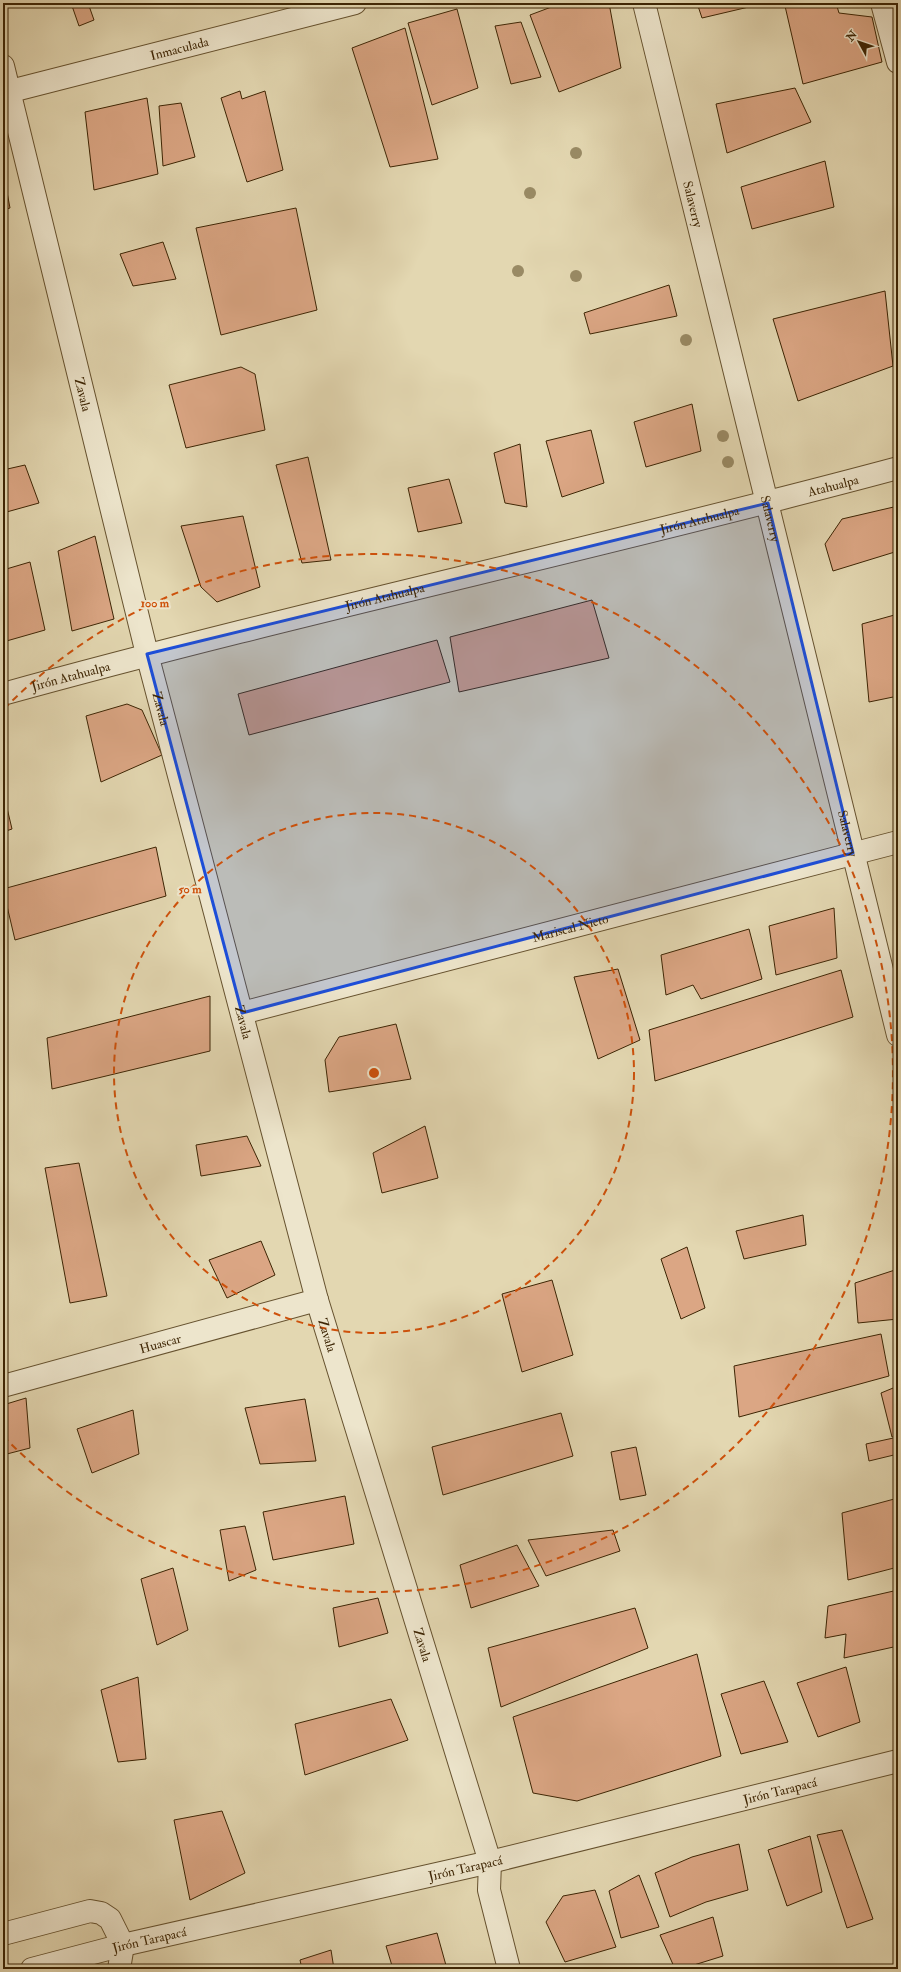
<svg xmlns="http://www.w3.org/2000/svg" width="901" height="1972" font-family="'IM FELL Double Pica',serif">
<rect width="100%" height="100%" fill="#e3d7b1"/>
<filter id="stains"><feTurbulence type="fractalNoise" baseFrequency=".005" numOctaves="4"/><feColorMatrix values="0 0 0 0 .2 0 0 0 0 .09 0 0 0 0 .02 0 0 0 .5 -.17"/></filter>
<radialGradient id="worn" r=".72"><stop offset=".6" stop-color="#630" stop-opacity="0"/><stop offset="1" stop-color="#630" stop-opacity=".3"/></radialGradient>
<g fill="#dba684" stroke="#3d2504">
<polygon points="71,3 88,3 94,20 79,26"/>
<polygon points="562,3 609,3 621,68 559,92 530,15"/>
<polygon points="697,3 753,3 753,6 702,18"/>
<polygon points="800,3 836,3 839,13 872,17 882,62 803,84 785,6"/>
<polygon points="457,9 478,88 432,105 408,23"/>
<polygon points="521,22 541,77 511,84 495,26"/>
<polygon points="405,28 438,159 390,167 352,48"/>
<polygon points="795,88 811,122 727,153 716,104"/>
<polygon points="240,91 242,99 265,91 283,170 247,182 221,98"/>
<polygon points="147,98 158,174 94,190 85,112"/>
<polygon points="181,103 195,157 163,166 159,106"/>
<polygon points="825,161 834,207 752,229 741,187"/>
<polygon points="3,171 10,208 3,210"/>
<polygon points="296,208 317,310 221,335 196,228"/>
<polygon points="163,242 176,279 133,286 120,254"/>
<polygon points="669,285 677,316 590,334 584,313"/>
<polygon points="885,291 893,366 798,401 773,319"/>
<polygon points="241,367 255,374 265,430 186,448 169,385"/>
<polygon points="692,404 701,451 646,467 634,422"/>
<polygon points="591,430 604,483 562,497 546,441"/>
<polygon points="520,444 527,507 505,503 494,453"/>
<polygon points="308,457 331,560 302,563 276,465"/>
<polygon points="25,465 39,503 3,513 3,470"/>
<polygon points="449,479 462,523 418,532 408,488"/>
<polygon points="898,506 898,551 833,571 825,544 842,519"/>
<polygon points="243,516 260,587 217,602 201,587 181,526"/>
<polygon points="95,536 114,619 72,631 58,551"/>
<polygon points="30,562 45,630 3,642 3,570"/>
<polygon points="592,600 609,658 459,692 450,637"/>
<polygon points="898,614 898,696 869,702 862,624"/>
<polygon points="437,640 450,682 249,735 238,694"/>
<polygon points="127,704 142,710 162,755 101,782 86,716"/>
<polygon points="3,791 12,829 3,832"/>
<polygon points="156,847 166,896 15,940 3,889"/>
<polygon points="834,908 837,958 776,975 769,926"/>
<polygon points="749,929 762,979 701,999 693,985 666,995 661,955"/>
<polygon points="618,969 640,1040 598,1059 574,977"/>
<polygon points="841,970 853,1017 655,1081 649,1030"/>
<polygon points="210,996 210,1051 52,1089 47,1038"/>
<polygon points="396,1024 411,1079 329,1092 325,1060 339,1037"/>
<polygon points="425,1126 438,1178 382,1193 373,1153"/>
<polygon points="247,1136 261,1166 201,1176 196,1145"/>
<polygon points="79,1163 107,1296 70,1303 45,1168"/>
<polygon points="803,1215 806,1245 744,1259 736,1231"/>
<polygon points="261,1241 275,1275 227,1298 209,1260"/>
<polygon points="687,1247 705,1308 681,1319 661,1259"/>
<polygon points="898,1269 898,1319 858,1323 855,1283"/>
<polygon points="552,1280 573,1355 522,1372 502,1294"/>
<polygon points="881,1334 889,1376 739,1417 734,1366"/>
<polygon points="898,1386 898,1434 892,1437 881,1393"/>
<polygon points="26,1398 30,1448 3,1455 3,1405"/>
<polygon points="305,1399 316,1461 260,1464 245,1408"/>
<polygon points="133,1410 139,1454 92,1473 77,1429"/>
<polygon points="561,1413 573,1456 443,1495 432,1447"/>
<polygon points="898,1437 898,1454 869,1461 866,1444"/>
<polygon points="636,1447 646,1495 620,1500 611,1452"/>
<polygon points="345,1496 354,1544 273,1560 263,1512"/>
<polygon points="898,1498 898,1567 848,1580 842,1513"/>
<polygon points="245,1526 256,1570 229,1581 220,1530"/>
<polygon points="613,1530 620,1551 546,1576 528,1540"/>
<polygon points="517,1545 539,1586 471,1608 460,1565"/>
<polygon points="173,1568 188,1630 157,1645 141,1579"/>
<polygon points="898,1590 898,1646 844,1658 846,1634 825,1638 828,1606"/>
<polygon points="378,1598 388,1633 339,1647 333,1608"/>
<polygon points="635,1608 648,1648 501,1707 488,1648"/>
<polygon points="697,1654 721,1756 577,1801 533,1793 513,1717"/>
<polygon points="846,1667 860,1722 818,1737 797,1683"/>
<polygon points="138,1677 146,1759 118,1762 101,1690"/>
<polygon points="764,1681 788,1742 741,1754 721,1694"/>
<polygon points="391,1699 408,1740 305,1775 295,1724"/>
<polygon points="222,1811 245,1873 190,1900 174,1820"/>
<polygon points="842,1830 873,1919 847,1928 817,1835"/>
<polygon points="810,1836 822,1892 787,1906 768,1850"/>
<polygon points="739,1844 748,1890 706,1902 670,1917 655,1873 692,1857"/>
<polygon points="639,1875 659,1927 621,1938 609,1891"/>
<polygon points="595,1890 616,1947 565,1962 546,1922 563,1896"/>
<polygon points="713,1917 723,1956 681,1969 675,1969 660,1935"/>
<polygon points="437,1933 447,1969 393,1969 386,1946"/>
<polygon points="331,1950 334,1969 302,1969 300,1960"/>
</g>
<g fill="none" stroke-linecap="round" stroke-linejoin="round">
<defs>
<g id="minor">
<path id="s1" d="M 644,3 L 898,1035"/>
<polyline points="882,3 898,62"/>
<path id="s2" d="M 3,66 L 147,654 L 317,1300 L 490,1862 L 489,1890 L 509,1969"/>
<path id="s3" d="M 3,93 L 355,3"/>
<path id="s4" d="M 3,694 C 299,612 601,548 898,468"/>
<path id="s5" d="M 242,1013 L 898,842"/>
<path id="s6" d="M 3,1386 L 317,1300"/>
<polyline points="3,1934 90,1911 101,1913 110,1919 123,1945 119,1969"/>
<path id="s7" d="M 32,1969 L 123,1945 L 490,1862 L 898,1761"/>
</g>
</defs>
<use href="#minor" stroke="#66522f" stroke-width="24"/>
<use href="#minor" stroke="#ede5cc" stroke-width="22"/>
</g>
<g fill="#998a64">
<circle cx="576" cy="153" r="6"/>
<circle cx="530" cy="193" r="6"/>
<circle cx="518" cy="271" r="6"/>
<circle cx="576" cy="276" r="6"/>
<circle cx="686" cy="340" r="6"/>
<circle cx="723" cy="436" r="6"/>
<circle cx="728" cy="462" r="6"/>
</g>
<path fill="#1d4ed8" fill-opacity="0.2" stroke="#1d4ed8" stroke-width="3" stroke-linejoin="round" d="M 768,503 L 853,853 L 242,1013 L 147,654 Z"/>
<g fill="none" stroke="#ce510b" stroke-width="2" stroke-dasharray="7 5">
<circle cx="374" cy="1073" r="260"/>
<path d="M4 709A519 519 0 1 1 4 1437"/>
</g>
<g text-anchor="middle" stroke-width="4" stroke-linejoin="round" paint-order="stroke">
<g font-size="13" fill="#3d2504" stroke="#ede5cc">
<text dy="5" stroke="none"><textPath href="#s3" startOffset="182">Inmaculada</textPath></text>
<text dy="5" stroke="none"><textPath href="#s1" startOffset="207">Salaverry</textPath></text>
<text dy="5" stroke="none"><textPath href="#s2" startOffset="338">Zavala</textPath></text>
<text dy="5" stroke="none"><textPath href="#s4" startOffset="856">Atahualpa</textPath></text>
<text dy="5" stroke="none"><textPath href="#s1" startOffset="531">Salaverry</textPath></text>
<text dy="5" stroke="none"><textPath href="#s4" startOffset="718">Jirón Atahualpa</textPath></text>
<text dy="5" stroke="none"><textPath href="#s4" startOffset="394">Jirón Atahualpa</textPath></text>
<text dy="5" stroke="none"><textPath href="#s4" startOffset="70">Jirón Atahualpa</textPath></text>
<text dy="5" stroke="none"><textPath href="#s2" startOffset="662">Zavala</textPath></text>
<text dy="5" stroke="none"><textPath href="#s1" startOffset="855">Salaverry</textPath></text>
<text dy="5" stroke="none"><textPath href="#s5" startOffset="339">Mariscal Nieto</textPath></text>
<text dy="5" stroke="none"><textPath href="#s2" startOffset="986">Zavala</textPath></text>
<text dy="5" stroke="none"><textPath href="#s2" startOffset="1310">Zavala</textPath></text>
<text dy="5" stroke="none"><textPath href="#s6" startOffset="163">Huascar</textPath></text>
<text dy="5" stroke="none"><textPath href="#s2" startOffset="1634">Zavala</textPath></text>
<text dy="5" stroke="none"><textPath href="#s7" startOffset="769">Jirón Tarapacá</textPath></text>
<text dy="5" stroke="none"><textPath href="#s7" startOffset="445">Jirón Tarapacá</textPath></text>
<text dy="5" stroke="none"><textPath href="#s7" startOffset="121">Jirón Tarapacá</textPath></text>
</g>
</g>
<circle cx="374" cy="1073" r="6" fill="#ce510b" stroke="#ede5cc" stroke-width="2"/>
<g font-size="12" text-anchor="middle" font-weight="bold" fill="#ce510b" stroke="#ede5cc" stroke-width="4" stroke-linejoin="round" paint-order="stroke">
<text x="155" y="607">100 m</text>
<text x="190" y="893">50 m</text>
</g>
<rect width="901" height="1972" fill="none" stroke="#e3d7b1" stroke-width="16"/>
<rect x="4" y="4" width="893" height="1964" fill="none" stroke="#3d2504" stroke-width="2"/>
<rect x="8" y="8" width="885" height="1956" fill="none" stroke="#3d2504"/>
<g transform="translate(859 42) rotate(310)" stroke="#ede5cc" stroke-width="3" paint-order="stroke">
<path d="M0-3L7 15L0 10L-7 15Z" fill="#3d2504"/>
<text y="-6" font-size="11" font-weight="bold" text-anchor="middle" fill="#3d2504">N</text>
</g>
<rect width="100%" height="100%" filter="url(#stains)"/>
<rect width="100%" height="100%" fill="url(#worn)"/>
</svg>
